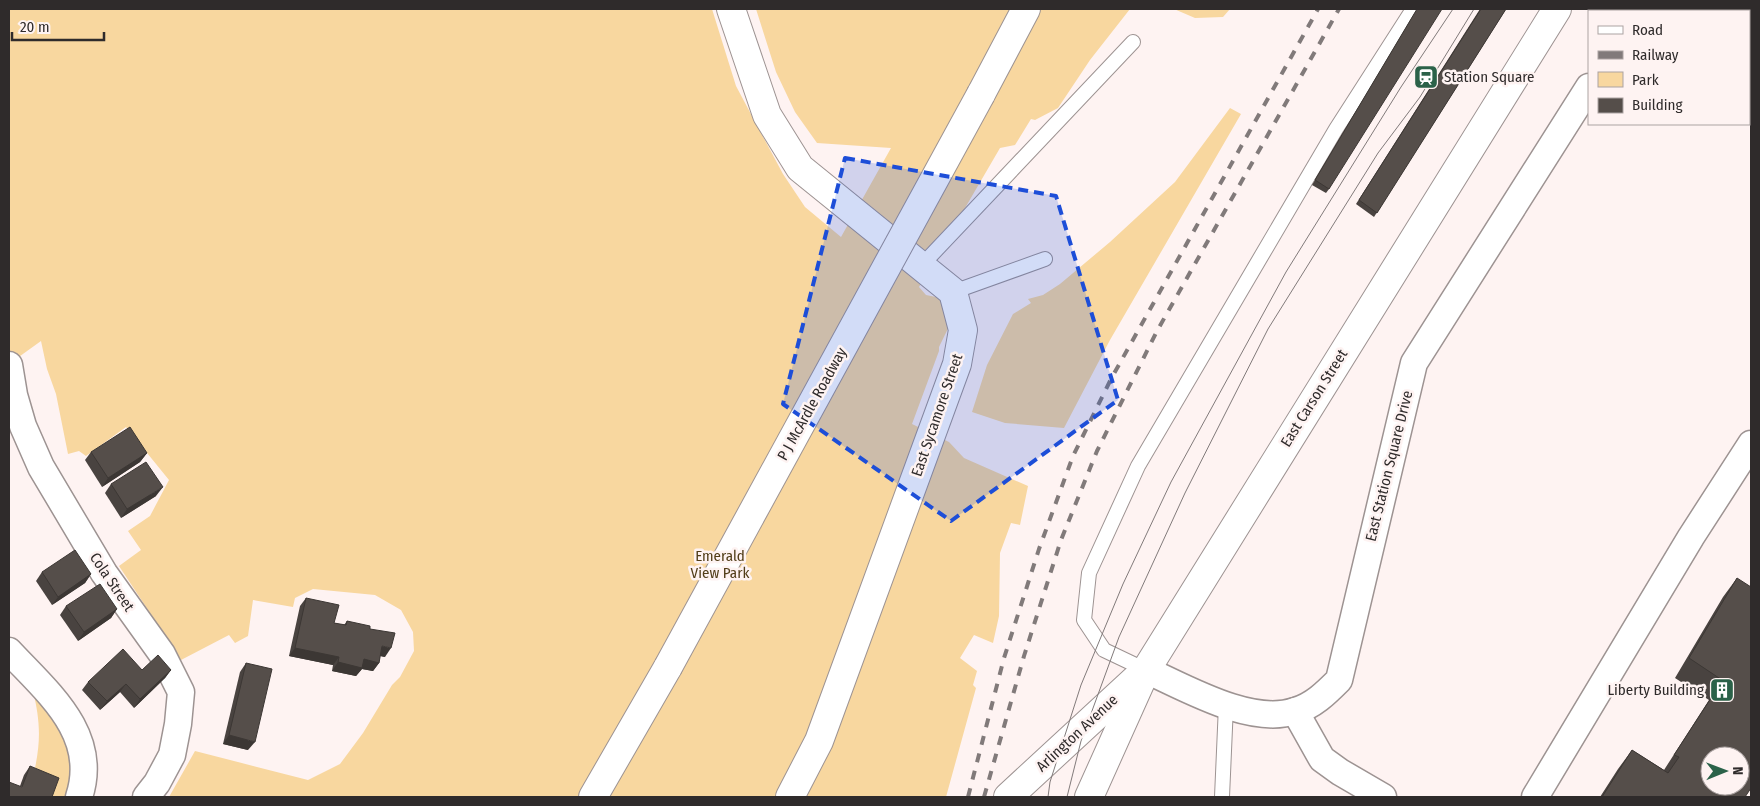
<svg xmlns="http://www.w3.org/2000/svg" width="1760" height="806" font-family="'Fira Sans Condensed',sans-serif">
<rect width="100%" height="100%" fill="#fef3f2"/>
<g fill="#f8d79f">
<polygon points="9,9 712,9 736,86 783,174 805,207 841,237 891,148 817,143 795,112 776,72 756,9 1130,9 1090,60 1058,108 1035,120 1031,119 1015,145 1000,148 919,287 926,295 961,302 939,347 939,351 912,424 949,442 964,458 1028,486 1020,525 1011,523 1000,553 999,616 993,643 974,635 960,658 977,671 973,685 976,688 946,797 169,797 195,751 308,780 340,764 363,733 392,685 400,677 414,651 413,632 401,610 375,595 313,589 295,598 293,607 253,600 248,636 235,643 229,635 181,660 119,566 141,550 128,531 150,516 169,480 126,427 86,456 79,451 68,454 56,394 47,369 41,341 9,364"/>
<polygon points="1174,9 1230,9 1223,17 1195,18"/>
<polygon points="1230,108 1241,114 1110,340 1064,428 1005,423 972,412 987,365 1013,314 1031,303 1028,299 1043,295 1060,284 1110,242 1175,182"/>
<path d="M 33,691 L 65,729 L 73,767 L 69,797 L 43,797 L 50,777 L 35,768 C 41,739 40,720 33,691 Z"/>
</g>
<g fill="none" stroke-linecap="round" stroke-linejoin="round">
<defs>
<g id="service">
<polyline points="921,266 1133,42"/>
<polyline points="953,292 1045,259"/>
<polyline points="1146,670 1104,650 1084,620 1089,573 1138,466 1336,129 1413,9"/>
<polyline points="1222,797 1226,705"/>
</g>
<g id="minor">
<polyline points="1636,11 1638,9"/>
<polyline points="9,365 14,395 23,426 41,467 104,573 162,654 181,692 178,724 172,755 157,783 146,797"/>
<path d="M 9,651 C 47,692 100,734 79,797"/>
<path d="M 1146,670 C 1186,688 1251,726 1295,711 C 1313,706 1326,693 1339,680 L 1414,363 L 1589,87"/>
<polyline points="1295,711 1322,759 1340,772 1383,797"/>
<polyline points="1535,797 1691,537 1751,444"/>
</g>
<polyline id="tertiary" points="731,9 767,115 800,168 953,292 963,330 957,364 819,741 790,797"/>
<g id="secondary">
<polyline points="981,94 1026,9"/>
<polyline points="593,797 668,667"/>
</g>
<g id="primary">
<polyline points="1008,797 1138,677"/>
<polyline points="1089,797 1146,670 1557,9"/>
</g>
</defs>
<use href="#service" stroke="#9d9392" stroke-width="16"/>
<use href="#minor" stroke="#9d9392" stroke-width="29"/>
<use href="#tertiary" stroke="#9d9392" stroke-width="30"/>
<use href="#secondary" stroke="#9d9392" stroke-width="30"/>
<use href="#primary" stroke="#9d9392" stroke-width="30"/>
<use href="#service" stroke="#fff" stroke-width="14"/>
<use href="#minor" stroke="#fff" stroke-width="26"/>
<use href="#tertiary" stroke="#fff" stroke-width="28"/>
<use href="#secondary" stroke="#fff" stroke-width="28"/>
<use href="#primary" stroke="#fff" stroke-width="28"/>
<g stroke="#817a7a" stroke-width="1">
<polyline points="1048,797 1050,782 1081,685 1123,584 1171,482 1286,272 1401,87 1453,9"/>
<polyline points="1067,797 1081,741 1119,637 1185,493 1268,329 1378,153 1420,97 1474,9"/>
</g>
<g stroke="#817a7a" stroke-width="4" stroke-dasharray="9 9" stroke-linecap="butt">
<polyline points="968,797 1004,658 1039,549 1073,456 1111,379 1318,9"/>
<polyline points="984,797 1024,656 1061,540 1097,451 1157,331 1339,9"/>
</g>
<defs>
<polyline id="secondary-bridge" points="668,667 981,94"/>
</defs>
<use href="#secondary-bridge" stroke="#9d9392" stroke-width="30" stroke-linecap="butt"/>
<use href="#secondary-bridge" stroke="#fff" stroke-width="28"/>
</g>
<g fill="#494340">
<polygon points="1417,9 1329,189 1326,193 1312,185"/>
<polygon points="1480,9 1506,9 1374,217 1356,204"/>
<polygon points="91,452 147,453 140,462 102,487 85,460"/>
<polygon points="111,484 156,496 121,518 105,493"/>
<polygon points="42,572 91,574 85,583 52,605 36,581"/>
<polygon points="1737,578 1745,797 1600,797 1618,769 1632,750 1664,770 1709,700 1675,678 1723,597"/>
<polygon points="306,598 334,623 344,625 347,621 370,629 385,657 380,656 379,663 373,671 362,669 356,676 332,671 333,665 289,656 300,606"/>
<polygon points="66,606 117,609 111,618 78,641 60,615"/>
<polygon points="246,663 248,750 223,744 240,672"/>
<polygon points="142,670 171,670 165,678 134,708 120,692 100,710 82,690 88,682"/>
<polygon points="30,766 52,797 20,786 24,775"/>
</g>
<g fill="#3c3734">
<polygon points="147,453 140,462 102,487 108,478"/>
<polygon points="163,487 156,496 121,518 127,509"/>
<polygon points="91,574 85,583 52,605 58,597"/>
<polygon points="117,609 111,618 78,641 84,632"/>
<polygon points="382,646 391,648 385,657 376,655"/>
<polygon points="295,648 339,657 333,665 289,656"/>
<polygon points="364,659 379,663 373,671 362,669 356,676 332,671 338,662"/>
<polygon points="171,670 165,678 134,708 140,699"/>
<polygon points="126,684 120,692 100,710 107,701"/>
<polygon points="229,735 255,742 248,750 223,744"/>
</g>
<g fill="#554e4a" stroke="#3c3734" fill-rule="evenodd">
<polygon points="1417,9 1442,9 1329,189 1315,180"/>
<polygon points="1481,9 1506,9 1377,213 1359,200"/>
<polygon points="130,427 147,453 108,478 91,452"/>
<polygon points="146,462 163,487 127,509 111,484"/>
<polygon points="75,550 91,574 58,597 42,572"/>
<path d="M 1737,578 L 1751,587 L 1751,788 L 1745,797 L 1602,797 L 1632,750 L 1668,773 L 1679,757 L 1674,755 L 1713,695 L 1717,696 L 1725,682 L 1689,658 ZM 1710,756 L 1740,756 L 1740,786 L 1710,786 Z"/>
<polygon points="100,584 117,609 84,632 66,606"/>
<polygon points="306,598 339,605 334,623 346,625 347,621 370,626 370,629 395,633 391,648 382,646 379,663 364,659 362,668 338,662 339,657 295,648"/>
<polygon points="123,649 142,670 158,655 171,670 140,699 126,684 107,701 88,682"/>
<polygon points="246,663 272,669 255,742 229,735"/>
<polygon points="30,766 59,778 52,797 9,797 9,782 22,787"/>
</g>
<path fill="#1d4ed8" fill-opacity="0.2" stroke="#1d4ed8" stroke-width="4" stroke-dasharray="10 6" stroke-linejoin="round" d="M 845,158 L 1056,196 L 1118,400 L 951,521 L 783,404 Z"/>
<defs>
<symbol id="station-square" viewBox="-11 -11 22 22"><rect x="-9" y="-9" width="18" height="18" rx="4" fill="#2b6249" stroke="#fef3f2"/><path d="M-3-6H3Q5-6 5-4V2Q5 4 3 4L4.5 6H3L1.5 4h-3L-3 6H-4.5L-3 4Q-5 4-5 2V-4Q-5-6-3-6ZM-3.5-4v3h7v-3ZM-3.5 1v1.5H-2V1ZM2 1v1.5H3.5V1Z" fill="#fff"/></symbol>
<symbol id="building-square" viewBox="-11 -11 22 22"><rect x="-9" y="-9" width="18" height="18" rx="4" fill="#2b6249" stroke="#fef3f2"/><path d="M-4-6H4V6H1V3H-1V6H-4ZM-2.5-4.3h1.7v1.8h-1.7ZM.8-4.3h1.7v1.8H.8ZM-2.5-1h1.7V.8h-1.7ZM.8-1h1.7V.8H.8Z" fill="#fff"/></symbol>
</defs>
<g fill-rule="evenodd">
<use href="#station-square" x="1412" y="63" width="28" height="28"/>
<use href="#building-square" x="1708" y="676" width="28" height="28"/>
</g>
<g text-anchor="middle" stroke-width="5" stroke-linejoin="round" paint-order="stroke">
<g font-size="15" fill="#2f2b2b" stroke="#fef3f2" text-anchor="start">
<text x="1444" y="82">Station Square</text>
<text x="1704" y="695" text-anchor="end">Liberty Building</text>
</g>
<g font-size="15" fill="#2f2b2b" stroke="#fef3f2">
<text transform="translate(1314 398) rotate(-58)" y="5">East Carson Street</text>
<text transform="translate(812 404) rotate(-61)" y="5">P J McArdle Roadway</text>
<text transform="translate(937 415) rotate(-71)" y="5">East Sycamore Street</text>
<text transform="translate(1389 466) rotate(-76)" y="5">East Station Square Drive</text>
<text transform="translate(112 582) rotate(56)" y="5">Cola Street</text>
<text transform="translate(1077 733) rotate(-43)" y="5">Arlington Avenue</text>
</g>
<g font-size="15" fill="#513d18" stroke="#fef3f2">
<text x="720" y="561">Emerald<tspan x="720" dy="17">View Park</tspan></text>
</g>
</g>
<rect width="1760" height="806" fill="none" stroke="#2f2b2b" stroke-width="20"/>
<rect x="1588" y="10" width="162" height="115" fill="#fef3f2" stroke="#aba3a2"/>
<rect x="1598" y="26" width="25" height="8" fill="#ffffff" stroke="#aba3a2"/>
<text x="1632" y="35" font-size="15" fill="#2f2b2b">Road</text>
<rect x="1598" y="51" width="25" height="8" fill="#817a7a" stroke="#aba3a2"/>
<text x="1632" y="60" font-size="15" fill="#2f2b2b">Railway</text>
<rect x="1598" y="72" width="25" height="15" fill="#f8d79f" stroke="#aba3a2"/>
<text x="1632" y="85" font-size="15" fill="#2f2b2b">Park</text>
<rect x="1598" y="98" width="25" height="15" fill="#554e4a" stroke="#aba3a2"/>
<text x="1632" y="110" font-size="15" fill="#2f2b2b">Building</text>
<g transform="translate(1725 771) rotate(89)"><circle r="24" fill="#fef3f2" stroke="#aba3a2"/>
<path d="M0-4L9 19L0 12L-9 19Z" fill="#2b6249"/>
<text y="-8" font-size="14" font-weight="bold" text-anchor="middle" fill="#2f2b2b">N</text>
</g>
<path d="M12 32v8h92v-8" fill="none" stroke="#2f2b2b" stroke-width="2.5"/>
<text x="20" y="32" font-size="15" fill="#2f2b2b" stroke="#fef3f2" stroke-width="4" paint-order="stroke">20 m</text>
</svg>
